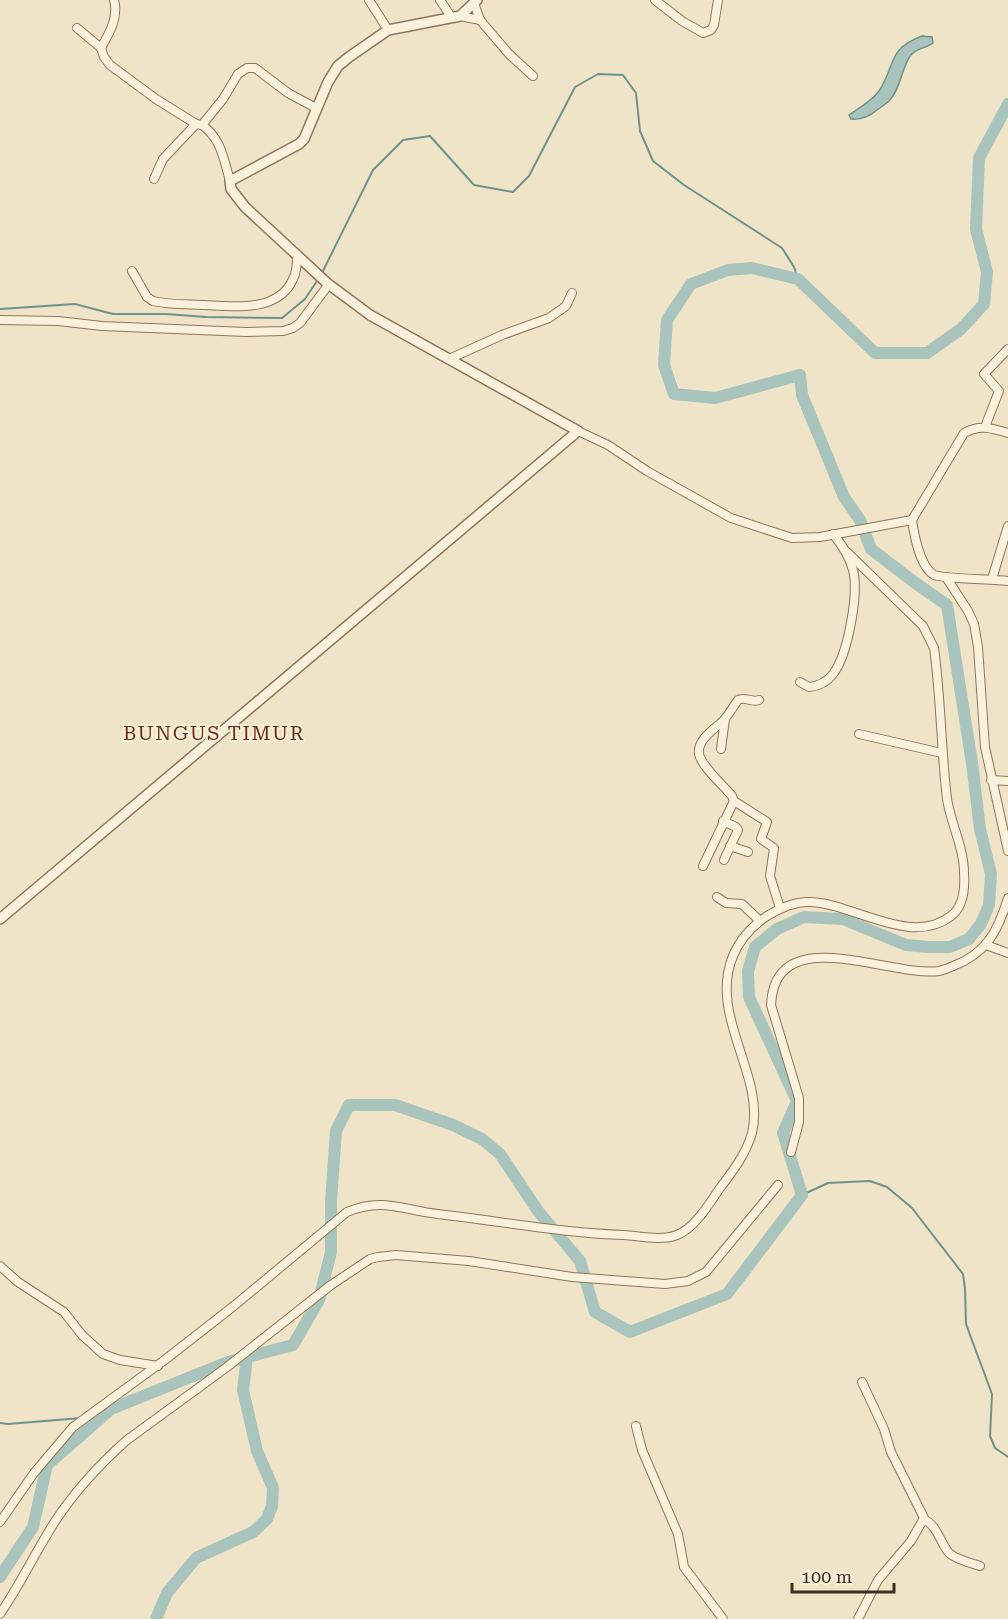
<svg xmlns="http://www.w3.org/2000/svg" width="1008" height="1619" font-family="'Roboto Serif',serif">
<rect width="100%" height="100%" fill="#f0e4c8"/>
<path fill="#a9c4bc" stroke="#6f938a" stroke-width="1.5" d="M 922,36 L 932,37 L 933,43 C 925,49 914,48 909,58 C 901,71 900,90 889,101 C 886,104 881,107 877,110 C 870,116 861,120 851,119 L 849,115 C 859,108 872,101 879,91 C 896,65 887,49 922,36 Z"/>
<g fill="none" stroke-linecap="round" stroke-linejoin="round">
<g stroke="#6f938a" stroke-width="2">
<polyline points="322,273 373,170 403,140 430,136 474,185 513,192 529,176 575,87 598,74 623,75 636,93 640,131 653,161 684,185 782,248 794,267 798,279"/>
<polyline points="0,309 75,304 113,314 166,314 206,317 282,318 305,299 319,278"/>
<polyline points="802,1195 828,1183 870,1181 887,1187 912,1208 963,1274 965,1289 966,1324 992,1394 990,1436 995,1448 1008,1457"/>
<polyline points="90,1418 102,1417"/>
<polyline points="0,1423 8,1424 81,1418"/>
</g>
<g stroke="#a9c4bc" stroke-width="12">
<polyline points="0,1577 33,1527 47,1465 111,1409 228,1362 293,1345 319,1300 331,1252 331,1201 336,1131 349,1105 395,1105 453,1125 482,1139 500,1154 538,1211 580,1261 595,1312 630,1332 727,1294 802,1195 783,1133 797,1101 749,997 748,971 755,947 777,929 804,917 843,919 906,945 928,947 950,947 969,939 981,924 989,905 991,874 980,829 972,763 947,605 914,582 871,549 860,520 844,497 802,395 800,375 715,398 674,394 664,365 667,320 691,284 728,270 752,268 798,279 875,353 927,353 961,329 984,304 987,272 976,229 979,158 1008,104"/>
<polyline points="156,1619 167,1593 196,1558 253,1532 267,1519 272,1506 273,1488 257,1451 243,1390 247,1357"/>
</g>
<defs>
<g id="minor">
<path d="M 114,0 C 119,17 109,34 101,48 L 104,57 L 110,65 L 156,99 L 196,124"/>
<polyline points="369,0 388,30"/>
<polyline points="440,0 452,18"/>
<polyline points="655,0 682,21 703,33 711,30 714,25 718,0"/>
<polyline points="474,3 480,20 509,54 533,76"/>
<polyline points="460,16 480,20"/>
<polyline points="77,28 101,48"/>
<path d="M 202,125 C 221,138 224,160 230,181"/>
<polyline points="154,179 163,159 196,124 202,125 223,99 238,74 247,68 255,68 288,93 316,108"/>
<path d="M 132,271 L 147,297 L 153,301 C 170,305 188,304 205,305 C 234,307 279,312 293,279 C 297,272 297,263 297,256"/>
<polyline points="0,320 58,321 102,326 246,332 283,331 293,328 300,323 329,284"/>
<polyline points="449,359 502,335 549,318 566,306 572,293"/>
<polyline points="985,427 999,391 984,374 1008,349"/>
<polyline points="578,431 608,445 647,471 731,518 792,538 820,537 912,520"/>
<path d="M 1008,433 C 991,428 980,424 964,433 L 912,520 C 914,534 920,567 934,575 C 943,579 994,579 1008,581"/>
<polyline points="946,577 968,611 974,624 978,647 985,747 1008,851"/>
<polyline points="992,579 1008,526"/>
<path d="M 800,682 L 809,687 C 819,686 827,682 833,674 C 848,655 859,593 853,570 C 849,555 842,545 833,534"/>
<polyline points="859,734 942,753"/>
<polyline points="721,749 725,719"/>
<polyline points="991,780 1008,781"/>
<polyline points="734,801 767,822 761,839 774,848 770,876 780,908"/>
<polyline points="723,821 736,827 738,830 724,860"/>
<polyline points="730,846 748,852"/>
<path d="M 703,866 L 734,801 L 732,796 C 724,786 701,766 699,754 C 697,739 715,729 724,720 C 729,714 733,707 738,700 C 745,696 752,703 759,700"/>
<polyline points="717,897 726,903 742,904 760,921"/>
<polyline points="986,945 1008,953"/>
<path d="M 791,1152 L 799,1122 L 799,1098 L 771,1005 C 775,919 890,978 939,971 C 944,970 949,968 953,966 C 986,954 998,931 1008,898"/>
<polyline points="0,1266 18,1282 64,1312 82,1335 103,1354 120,1360 158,1366"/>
<polyline points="636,1426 642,1450 678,1534 684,1567 723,1619"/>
<path d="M 924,1520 C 936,1523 941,1544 949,1553 C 957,1560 971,1563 980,1566"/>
<path d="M 0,1522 L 34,1473 L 73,1427 L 166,1359 L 235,1305 L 347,1212 C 382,1197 403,1210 438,1214 C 500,1221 562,1233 624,1235 C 640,1236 662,1241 677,1235 C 695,1228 709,1204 720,1188 C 733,1171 746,1154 752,1133 C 766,1076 708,1016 733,956 C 740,939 752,926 767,916 C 780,908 795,901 811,902 C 854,904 911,947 951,916 C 963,907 965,888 964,873 C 964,848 951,824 947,799 C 941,749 941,698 934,648 L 923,626 L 847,552"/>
<path d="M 0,1614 C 20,1585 35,1553 54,1523 C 74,1492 100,1464 127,1440 L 227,1367 L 331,1285 L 370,1259 L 378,1257 L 396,1255 L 469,1261 L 572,1277 L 665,1284 L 688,1281 L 706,1272 L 778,1185"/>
<polyline points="858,1619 878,1580 911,1541 924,1518 891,1452 884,1429 862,1382"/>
</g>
<polyline id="tertiary" points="0,919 578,431 370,315 327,283 245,207 231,189 230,181 299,144 304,139 328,82 338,66 349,57 388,30 460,16 477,0"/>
</defs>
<use href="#minor" stroke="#8d765c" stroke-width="10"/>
<use href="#tertiary" stroke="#8d765c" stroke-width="12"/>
<use href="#minor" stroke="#faf1dc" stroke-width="8"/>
<use href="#tertiary" stroke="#faf1dc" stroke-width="9"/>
</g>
<g text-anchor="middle" stroke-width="4.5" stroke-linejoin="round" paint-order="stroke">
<g font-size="20" letter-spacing="1.5" fill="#6b2e1e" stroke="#f7eed8">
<text x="214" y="740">BUNGUS TIMUR</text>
</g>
</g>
<path d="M792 1583v9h102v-9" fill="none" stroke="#3d2e20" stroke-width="3"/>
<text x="801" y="1583" font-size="18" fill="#3d2e20" stroke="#f7eed8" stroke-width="4.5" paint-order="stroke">100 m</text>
</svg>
